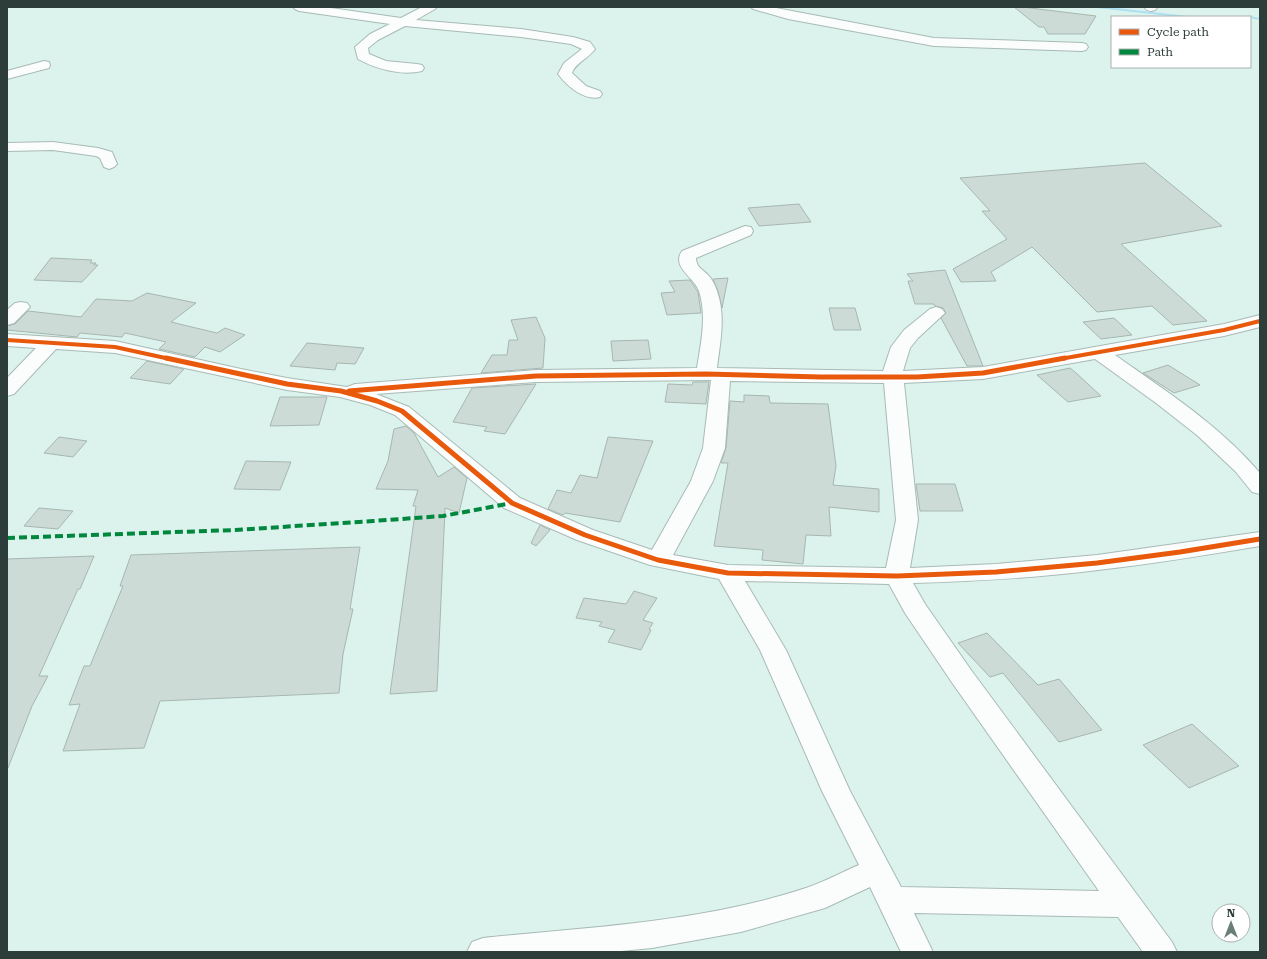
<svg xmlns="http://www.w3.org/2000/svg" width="1267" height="959" font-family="'Roboto Serif',serif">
<rect width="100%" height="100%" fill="#dcf3ed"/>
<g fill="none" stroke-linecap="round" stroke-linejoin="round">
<g fill="#aee0f2" fill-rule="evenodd">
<polygon points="1095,7 1107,7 1188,16 1190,17 1178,17 1097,8"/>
<polygon points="1230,16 1250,16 1260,18 1260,20 1250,18 1250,17 1228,17"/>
</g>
</g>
<g fill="#ccdbd5" stroke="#a7b7b0">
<polygon points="1014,7 1022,7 1096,16 1085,34 1048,34 1044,27 1039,27"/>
<polygon points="1145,163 1222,226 1121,244 1207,321 1173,325 1152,306 1097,312 1032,247 991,272 996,281 961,282 953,269 1007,239 982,211 990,211 960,178"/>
<polygon points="799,204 811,222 759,226 748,208"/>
<polygon points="51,258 92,260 90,263 96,263 94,265 98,265 82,282 34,280"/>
<polygon points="945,270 983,366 967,366 941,318 946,313 943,308 935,306 934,304 915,304 908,281 913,281 907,274"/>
<polygon points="728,278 722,308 718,291 713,279"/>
<polygon points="690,280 698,292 701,313 667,315 661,293 675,292 669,281"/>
<polygon points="147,293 196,303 171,322 217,333 225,328 245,335 220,352 205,347 195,357 159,349 166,342 125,333 122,337 80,333 77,337 7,330 7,326 15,324 28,311 81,317 96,299 132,301"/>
<polygon points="829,308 855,308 861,330 834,330"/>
<polygon points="536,317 545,338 543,368 481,373 492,355 507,355 509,340 518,340 511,320"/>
<polygon points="1114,318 1132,335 1101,339 1083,322"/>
<polygon points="648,340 651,359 613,361 611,341"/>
<polygon points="307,343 364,348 355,364 337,363 335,370 290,366"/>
<polygon points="147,361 184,369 170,384 130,378"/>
<polygon points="1168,365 1200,385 1174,393 1143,373"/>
<polygon points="1070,368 1076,373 1101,396 1068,402 1037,375"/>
<polygon points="693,382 709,382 706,404 665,402 668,384 692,385"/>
<polygon points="536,384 505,434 484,431 487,427 453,422 472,388"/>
<polygon points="744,395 769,396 770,403 828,404 836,466 833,485 879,489 879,512 829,507 831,536 806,535 803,564 762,560 763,550 714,546 728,463 721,463 726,448 730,401 744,402"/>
<polygon points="280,397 327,397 319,425 270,426"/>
<polygon points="406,426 414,433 438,477 454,467 467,478 459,513 445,508 437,691 390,694 416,506 413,506 418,490 376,489 388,461 394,429"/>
<polygon points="59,437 87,441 73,457 44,453"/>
<polygon points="608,437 653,441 620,522 565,513 563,515 548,509 557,490 571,493 580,475 597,478"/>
<polygon points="246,461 291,462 280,490 234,489"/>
<polygon points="916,484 955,484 963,511 920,511"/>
<polygon points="39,508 73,511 58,529 24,526"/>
<polygon points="540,525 550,530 536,546 531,543"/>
<polygon points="360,547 350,609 353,609 343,654 339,693 160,701 144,748 63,751 80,704 69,705 84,666 90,666 123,586 120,586 131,555"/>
<polygon points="94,556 80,589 78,589 39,676 48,676 32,706 8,768 7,768 7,559"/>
<polygon points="634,591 657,598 643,620 653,623 649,629 651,630 641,650 608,642 615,630 599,626 602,622 576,618 584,598 626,604"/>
<polygon points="987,633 1038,685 1059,679 1102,730 1059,742 1003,673 990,677 958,643"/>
<polygon points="1192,724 1239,766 1189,788 1143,745"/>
</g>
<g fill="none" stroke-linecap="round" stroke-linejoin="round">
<defs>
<g id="minor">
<path d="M 293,7 L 324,7 L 401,18 L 422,7 L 437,7 L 435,9 L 416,20 L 521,29 L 573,37 L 590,42 L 595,49 C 589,58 575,63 572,73 L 586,86 L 600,91 L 602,94 L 600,97 C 584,101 567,86 558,74 L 564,63 L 582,49 L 571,44 L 521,37 L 405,26 L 378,40 L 368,48 L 369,54 L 386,61 L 417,64 L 422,65 L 424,68 L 422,71 C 401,76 376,69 358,59 L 355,47 L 370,34 L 390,24 L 299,11 L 295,9 Z"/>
<polygon points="751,7 771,7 934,38 1082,43 1086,44 1088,47 1086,50 1082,51 934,46 788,19 753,9"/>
<path d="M 1144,7 L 1156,7 L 1157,8 L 1155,10 C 1150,12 1147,11 1144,7 Z"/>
<polygon points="44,61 49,62 50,65 49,68 7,79 7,71"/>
<polygon points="53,142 98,148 112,152 117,164 114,167 109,169 104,167 100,158 96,156 53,150 7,151 7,143"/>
<path d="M 745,226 L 751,227 L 753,231 L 751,235 L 696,258 C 696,267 702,269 708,275 C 712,279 715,285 717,291 C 726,316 720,343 717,368 L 883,371 L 891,347 L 904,330 L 930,309 L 936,307 L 942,309 L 945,313 L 918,338 L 910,348 L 903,371 L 983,367 L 1224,324 L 1260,315 L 1260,327 L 1224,336 L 1115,355 C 1166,391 1219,425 1260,473 L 1260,494 L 1252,492 L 1236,472 L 1198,436 L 1156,403 L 1095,359 L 983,379 L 904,383 L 918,520 L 910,568 L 996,564 L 1097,555 L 1260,532 L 1260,546 C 1206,555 1152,564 1098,570 C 1036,578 975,581 913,583 L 925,604 L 971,670 L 1172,942 L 1177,952 L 1143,952 L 1118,917 L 914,913 L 933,952 L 901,952 L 870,887 L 825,908 L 741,932 L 652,948 L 611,952 L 467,952 L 472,942 L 483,938 C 591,927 703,922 806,888 C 824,882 842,872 859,865 L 822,791 L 760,650 L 719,579 L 650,565 L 577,540 L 504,508 L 395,415 L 370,405 L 340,397 L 287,390 L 115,353 L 56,349 L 14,394 L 7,396 L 7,378 L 36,348 L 7,346 L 7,334 L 115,341 L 241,369 L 287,378 L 347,387 L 355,384 L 536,370 L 697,368 C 701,343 707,316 699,291 C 694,277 671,267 682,251 ZM 711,380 L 703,448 L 691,481 L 652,550 L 593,530 L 520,498 L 409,407 L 376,394 L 536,382 ZM 730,381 L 884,383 L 896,520 L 886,568 L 728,565 L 673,555 L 713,481 L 725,448 ZM 745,581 L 889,584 L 905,613 L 953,684 L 1099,891 L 901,887 L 850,791 L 786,650 Z"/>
<polygon points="21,302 27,303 30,307 14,323 7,325 7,310 15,303"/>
</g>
</defs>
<use href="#minor" stroke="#a8bab5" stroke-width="2"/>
<use href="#minor" fill="#fafdfc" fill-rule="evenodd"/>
<polyline stroke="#00873e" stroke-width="4" stroke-dasharray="8 4" stroke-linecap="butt" points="7,538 235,530 373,521 443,516 512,503"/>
<defs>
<g id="cycleway-far1">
<polyline points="7,340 115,347 170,359"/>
<polyline points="1060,359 1224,330 1260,321"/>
</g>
<g id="cycleway">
<polyline points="166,358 287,384 341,391 377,401 402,411 512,503 585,535 658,560 728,573 897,576 996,572 1097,563 1180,552 1260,539"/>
<polyline points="349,391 536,376 706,374 821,377 917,377 983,373 1065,358"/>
</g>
</defs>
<use href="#cycleway-far1" stroke="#fff" stroke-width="6"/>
<use href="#cycleway" stroke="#fff" stroke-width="8"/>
<use href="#cycleway-far1" stroke="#e8590c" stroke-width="4"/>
<use href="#cycleway" stroke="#e8590c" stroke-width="5"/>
</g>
<rect width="1267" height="959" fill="none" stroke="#2d3d39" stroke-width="16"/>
<rect x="1111" y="16" width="140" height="52" fill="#ffffff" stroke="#abb1b0"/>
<rect x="1119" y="29" width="20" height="6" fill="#e8590c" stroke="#abb1b0"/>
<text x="1147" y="36" font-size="12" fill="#2d3d39">Cycle path</text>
<rect x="1119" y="49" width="20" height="6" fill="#00873e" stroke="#abb1b0"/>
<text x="1147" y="56" font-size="12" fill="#2d3d39">Path</text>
<g transform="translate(1231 923)"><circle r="19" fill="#ffffff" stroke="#abb1b0"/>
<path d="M0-3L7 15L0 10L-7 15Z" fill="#6a7d78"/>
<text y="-6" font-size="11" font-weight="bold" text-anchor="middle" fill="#2d3d39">N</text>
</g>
</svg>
